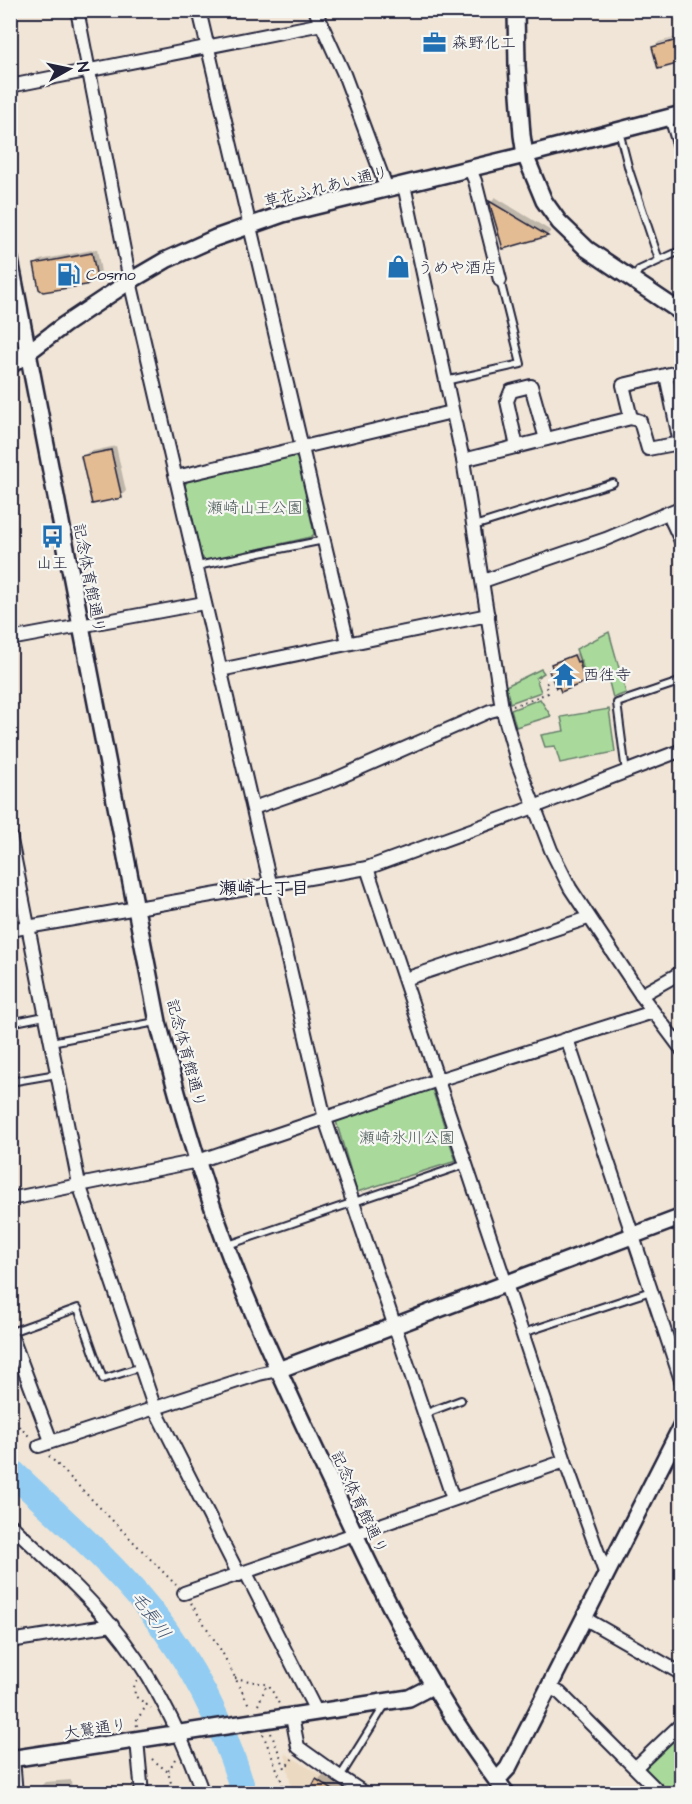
<svg xmlns="http://www.w3.org/2000/svg" width="692" height="1804" font-family="'Architects Daughter','Klee One',sans-serif">
<rect width="100%" height="100%" fill="#f0e5d6"/>
<filter id="ink" filterUnits="userSpaceOnUse"><feTurbulence type="fractalNoise" baseFrequency=".0167" numOctaves="2"/><feDisplacementMap in="SourceGraphic" scale="12" xChannelSelector="R" yChannelSelector="G"/><feConvolveMatrix kernelMatrix="1 2 1 2 8 2 1 2 1" color-interpolation-filters="sRGB"/></filter>
<g filter="url(#ink)">
<polygon fill="#ecd9c2" points="285,1753 350,1793 292,1793"/>
<g fill="#a9da9b" stroke="#667e6b" stroke-width="1.5">
<polygon points="291,455 299,459 314,534 311,537 206,561 200,555 185,485 188,480"/>
<polygon points="609,632 626,693 613,698 607,674 586,678 576,649"/>
<polygon points="541,669 544,673 536,678 541,692 510,703 506,686"/>
<polygon points="540,699 551,716 516,727 511,710"/>
<polygon points="609,709 615,752 560,763 555,746 545,747 541,735 564,731 561,717"/>
<polygon points="432,1089 456,1161 357,1192 336,1121"/>
<polygon points="681,1731 681,1793 669,1793 643,1769"/>
</g>
<g fill="#0003">
<polygon points="682,36 658,44 658,47 682,41 682,61 659,67 654,47 659,42"/>
<polygon points="495,197 551,231 547,235 504,247 491,202"/>
<polygon points="97,249 101,272 96,277 36,264 40,260"/>
<polygon points="116,446 126,491 121,496 83,457 88,452"/>
<polygon points="577,653 580,660 582,659 587,678 584,681 551,672 554,668 552,665 555,662"/>
<polygon points="324,1774 357,1794 309,1794 318,1780"/>
<polygon points="71,1780 72,1794 39,1794 38,1789 45,1782"/>
</g>
<g fill="none" stroke-linecap="round" stroke-linejoin="round">
<path stroke="#92ccf2" stroke-width="26" d="M 10,1470 C 58,1516 109,1559 150,1610 C 193,1664 225,1728 244,1794"/>
</g>
<g fill="#e3bc93" stroke="#22223b" stroke-width="1.5">
<polygon points="681,39 681,63 658,69 652,47"/>
<polygon points="489,201 548,236 503,249"/>
<polygon points="92,253 97,278 86,285 43,292 39,289 34,264"/>
<polygon points="111,450 122,498 92,504 81,456"/>
<polygon points="574,655 577,662 579,661 585,682 561,692 559,687 556,688 549,671 553,670 551,664"/>
<polygon points="316,1779 339,1794 308,1794"/>
</g>
<g fill="none" stroke-linecap="round" stroke-linejoin="round">
<defs>
<g id="service">
<polyline points="668,118 682,164"/>
<polyline points="619,131 629,170 659,260"/>
<polyline points="632,281 639,270 682,250"/>
<polyline points="445,381 521,364 500,280"/>
<polyline points="474,526 613,483"/>
<polyline points="197,566 324,540"/>
<polyline points="626,772 617,703 682,681"/>
<polyline points="10,1023 45,1016"/>
<polyline points="51,1042 156,1022"/>
<polyline points="10,1082 57,1074"/>
<polyline points="228,1245 466,1164"/>
<polyline points="11,1332 78,1308 103,1379 141,1367"/>
<polyline points="523,1333 651,1291"/>
<polyline points="424,1414 461,1400"/>
<polyline points="340,1777 385,1705"/>
</g>
<g id="minor">
<polyline points="77,10 130,281 325,1119 453,1499"/>
<polyline points="199,10 348,643"/>
<polyline points="315,10 344,74 387,189"/>
<polyline points="10,86 322,24"/>
<polyline points="470,169 475,181 500,280"/>
<polyline points="404,185 463,460 502,708 518,764 551,850 570,888 641,995 682,1050"/>
<polyline points="631,418 640,421 648,449 680,443 666,375"/>
<polyline points="517,447 507,401 511,391 531,386 546,439"/>
<polyline points="463,460 631,418 623,385 682,371"/>
<polyline points="176,477 452,412"/>
<polyline points="668,513 682,543"/>
<polyline points="483,581 606,539 682,507"/>
<polyline points="10,639 204,603"/>
<polyline points="220,670 488,615"/>
<polyline points="253,808 333,780 490,711 502,708"/>
<polyline points="10,835 79,1184 155,1409 239,1575"/>
<polyline points="367,868 565,1461 606,1575"/>
<polyline points="10,930 367,868 534,807 682,750"/>
<polyline points="405,979 588,918"/>
<polyline points="641,995 682,972"/>
<polyline points="567,1039 682,1383"/>
<polyline points="10,1199 198,1161 438,1080 653,1012"/>
<polyline points="10,1332 51,1441"/>
<polyline points="39,1446 259,1374 278,1370"/>
<path d="M 10,1524 C 44,1557 81,1588 111,1625 C 153,1675 181,1732 203,1794"/>
<polyline points="246,1573 317,1713"/>
<polyline points="184,1593 565,1461"/>
<polyline points="584,1618 682,1674"/>
<polyline points="10,1641 112,1625"/>
<polyline points="549,1687 560,1693 661,1794"/>
<polyline points="292,1717 298,1747 340,1777 366,1794"/>
<polyline points="137,1740 142,1794"/>
<polyline points="13,1759 16,1794"/>
<polyline points="636,1767 682,1723"/>
</g>
<g id="tertiary">
<polyline points="516,10 517,66 522,135 525,155 544,201 559,222 587,249 682,313"/>
<path d="M 10,260 L 158,1022 C 181,1112 208,1202 243,1289 C 271,1356 302,1422 333,1487 C 382,1594 434,1701 507,1794"/>
<polyline points="10,366 64,325 130,281 166,260 215,238 283,214 525,155 682,114"/>
<polyline points="278,1370 682,1217"/>
<polyline points="10,1759 409,1698 434,1685"/>
<polyline points="497,1780 508,1768 682,1425"/>
</g>
</defs>
<use href="#service" stroke="#22223b" stroke-width="10"/>
<use href="#minor" stroke="#22223b" stroke-width="16"/>
<use href="#tertiary" stroke="#22223b" stroke-width="20"/>
<g stroke="#22223b" stroke-width="2" stroke-dasharray="1.5 4.5" stroke-linecap="butt">
<polyline points="513,706 548,693 545,684 549,682"/>
<polyline points="10,1418 30,1437"/>
<polyline points="49,1456 176,1585"/>
<polyline points="191,1603 222,1652 250,1707"/>
<polyline points="235,1678 269,1685 279,1704"/>
<polyline points="137,1681 134,1684 135,1696 151,1708"/>
<polyline points="258,1705 267,1684"/>
<polyline points="137,1726 136,1721 147,1705"/>
<polyline points="271,1733 285,1768 293,1758"/>
<polyline points="263,1734 282,1782 284,1794"/>
<polyline points="152,1759 168,1772"/>
<polyline points="174,1794 168,1772 175,1759"/>
</g>
<use href="#service" stroke="#f6f6f2" stroke-width="6"/>
<use href="#minor" stroke="#f6f6f2" stroke-width="12"/>
<use href="#tertiary" stroke="#f6f6f2" stroke-width="15"/>
</g>
</g>
<defs>
<symbol id="office-bare" viewBox="-9 -9 18 18"><path d="M-6-3h4V-5.5h4V-3h4V5H-6ZM-1-4.5V-3h2v-1.5ZM-6 0V1H6V0Z" fill="#1f6fb2" stroke="#f6f6f2" stroke-width="2.5" paint-order="stroke"/></symbol>
<symbol id="shop-bare" viewBox="-9 -9 18 18"><path d="M-5-2.5h2.3a2.7 3.5 0 0 1 5.4 0H5L5.5 6h-11ZM-1.5-2.5h3a1.5 2.3 0 0 0-3 0Z" fill="#1f6fb2" stroke="#f6f6f2" stroke-width="2.5" paint-order="stroke"/></symbol>
<symbol id="fuel-bare" viewBox="-9 -9 18 18"><path d="M-5.5-6h7V0h2V4h1.3V-2.5L3-4.5l.8-.8L6-3V5H2.5V1h-1V6h-7ZM-4.2-4.7v3.2H.2V-4.7Z" fill="#1f6fb2" stroke="#f6f6f2" stroke-width="2.5" paint-order="stroke"/></symbol>
<symbol id="bus-bare" viewBox="-9 -9 18 18"><path d="M-5-6H5V4H4V6H2V4H-2V6H-4V4H-5ZM-3.5-4V0h7V-4ZM-3.5 1.2v1.5H-2V1.2ZM2 1.2v1.5H3.5V1.2Z" fill="#1f6fb2" stroke="#f6f6f2" stroke-width="2.5" paint-order="stroke"/></symbol>
<symbol id="temple-bare" viewBox="-9 -9 18 18"><path d="M0-6L5-2H3V0L6.5 2.5H4V6H1.5V3h-3V6H-4V2.5H-6.5L-3 0V-2H-5Z" fill="#1f6fb2" stroke="#f6f6f2" stroke-width="2.5" paint-order="stroke"/></symbol>
</defs>
<g fill-rule="evenodd">
<use href="#office-bare" x="418" y="26" width="33" height="33"/>
<use href="#shop-bare" x="382" y="250" width="33" height="33"/>
<use href="#fuel-bare" x="52" y="258" width="33" height="33"/>
<use href="#bus-bare" x="36" y="520" width="33" height="33"/>
<use href="#temple-bare" x="548" y="658" width="33" height="33"/>
</g>
<g text-anchor="middle" stroke-width="4.5" stroke-linejoin="round" paint-order="stroke">
<g font-size="16" fill="#22223b" stroke="#f6f6f2" text-anchor="start">
<text x="452" y="48">森野化工</text>
<text x="417" y="273">うめや酒店</text>
<text x="86" y="280">Cosmo</text>
<text x="52" y="568" text-anchor="middle">山王</text>
<text x="583" y="680">西徃寺</text>
</g>
<g font-size="16" fill="#22223b" stroke="#f6f6f2">
<text transform="translate(326 186) rotate(-14)" y="6">草花ふれあい通り</text>
<text transform="translate(90 578) rotate(79)" y="6">記念体育館通り</text>
<text transform="translate(187 1053) rotate(75)" y="6">記念体育館通り</text>
<text transform="translate(360 1502) rotate(65)" y="6">記念体育館通り</text>
<text transform="translate(95 1728) rotate(-8)" y="6">大鷲通り</text>
</g>
<g font-size="16" fill="#4a5958" stroke="#f6f6f2">
<text x="255" y="513">瀬崎山王公園</text>
<text x="407" y="1143">瀬崎氷川公園</text>
</g>
<g font-size="18" font-weight="bold" fill="#22223b" stroke="#f6f6f2">
<text x="264" y="894">瀬崎七丁目</text>
</g>
<g font-size="18" font-style="italic" fill="#445572" stroke="#f6f6f2">
<text transform="translate(151 1615) rotate(54)" y="6">毛長川</text>
</g>
</g>
<rect width="692" height="1804" fill="none" stroke="#f6f6f2" stroke-width="36"/>
<rect x="18" y="18" width="656" height="1768" fill="none" stroke="#22223b" stroke-width="2" filter="url(#ink)"/>
<g transform="translate(69 69) rotate(81)" stroke="#f6f6f2" stroke-width="4.5" paint-order="stroke">
<path d="M0-4.5L10 22L0 15L-10 22Z" fill="#22223b"/>
<text y="-9" font-size="16" font-weight="bold" text-anchor="middle" fill="#22223b">N</text>
</g>
</svg>
